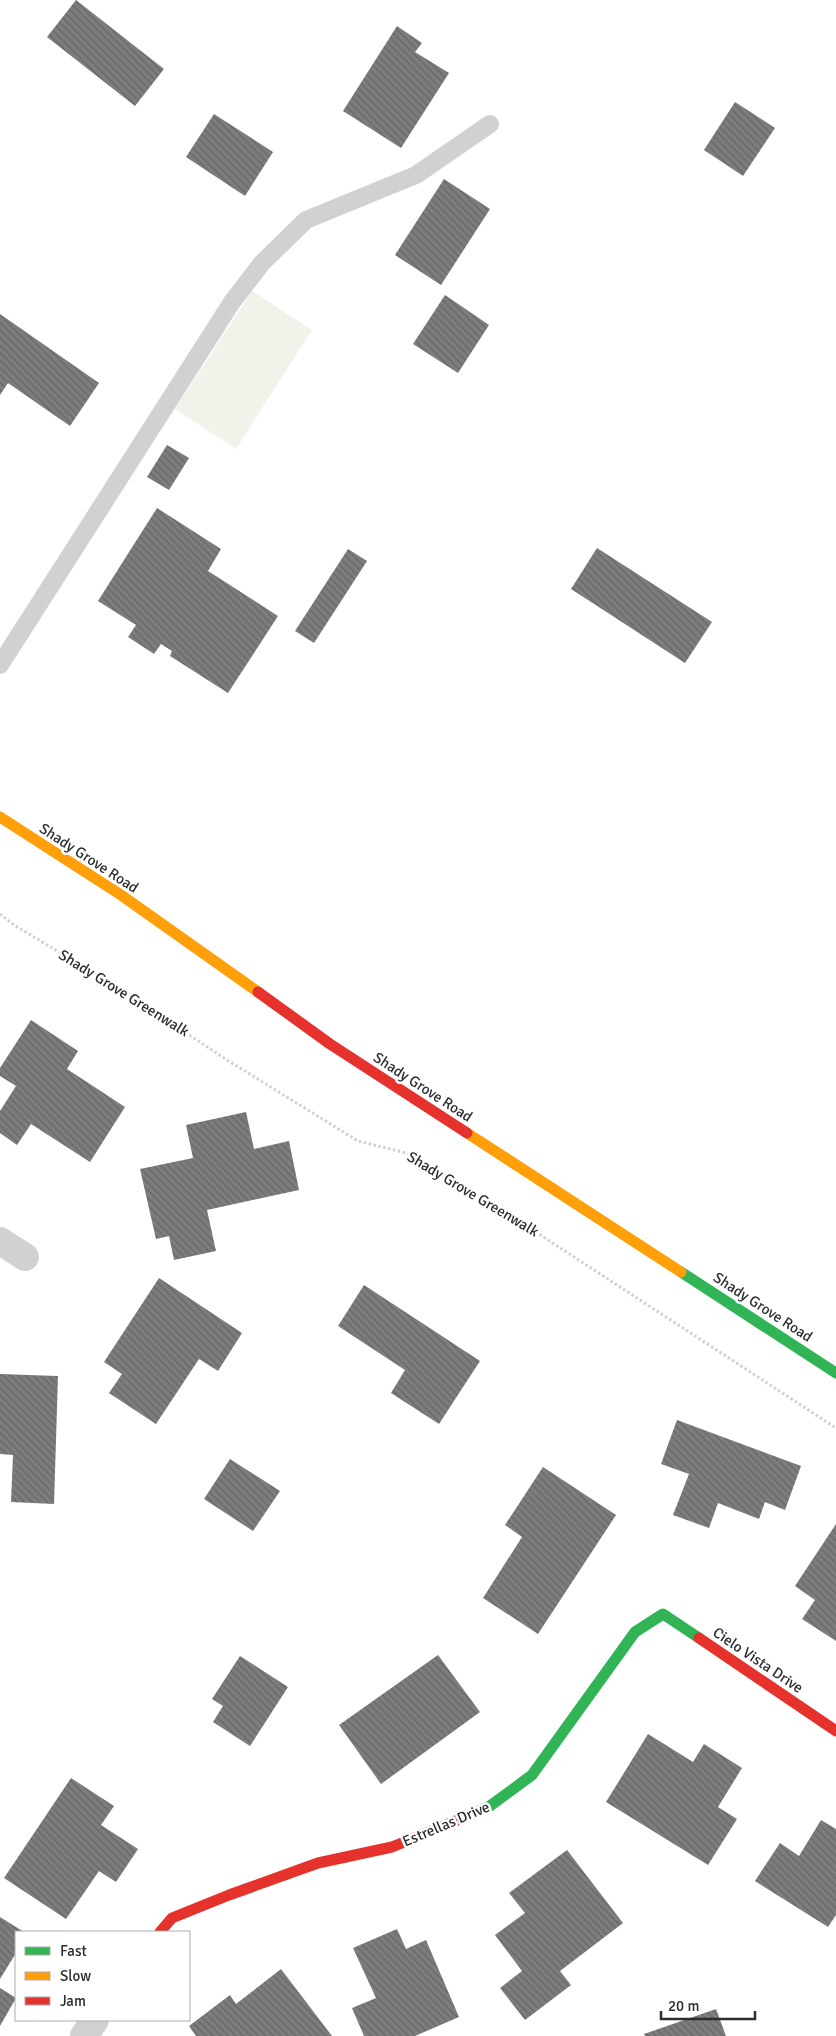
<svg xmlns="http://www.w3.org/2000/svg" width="836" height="2036" font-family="Signika,sans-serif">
<defs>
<pattern id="building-back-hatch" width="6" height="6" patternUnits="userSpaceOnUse" patternTransform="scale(1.25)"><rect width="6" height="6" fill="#7d7d7d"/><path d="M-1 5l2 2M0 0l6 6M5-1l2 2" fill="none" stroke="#676767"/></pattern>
</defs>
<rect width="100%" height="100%" fill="#fff"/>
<polygon fill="#f1f3eb" points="252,291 312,330 236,449 175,409"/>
<g fill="url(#building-back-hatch)">
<polygon points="76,0 164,69 135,106 47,37"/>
<polygon points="397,26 422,43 415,52 449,73 401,148 343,111"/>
<polygon points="735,102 775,128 743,176 704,150"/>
<polygon points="214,114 273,152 245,196 186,157"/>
<polygon points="444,179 490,209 441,285 395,255"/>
<polygon points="445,295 489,325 458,373 413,344"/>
<polygon points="0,314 99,383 70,426 8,383 0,395"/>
<polygon points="167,445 189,458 169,490 147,477"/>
<polygon points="157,508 221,549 208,571 278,616 228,693 170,656 172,651 161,644 154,654 128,637 136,625 98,601"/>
<polygon points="597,548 712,622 685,663 571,589"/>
<polygon points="348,549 367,561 314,643 295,631"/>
<polygon points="31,1020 78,1051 67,1069 125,1107 90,1162 31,1124 17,1145 0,1133 0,1111 16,1086 0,1076 0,1068"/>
<polygon points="246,1112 254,1149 289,1141 299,1190 207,1210 216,1251 174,1260 169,1236 156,1239 140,1169 193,1158 186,1125"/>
<polygon points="159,1278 242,1333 218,1371 199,1359 156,1424 109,1393 122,1374 104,1362"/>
<polygon points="364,1285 480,1361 439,1424 391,1393 405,1370 338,1326"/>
<polygon points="0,1374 58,1376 54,1504 11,1502 13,1455 0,1454"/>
<polygon points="677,1420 801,1466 785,1510 765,1502 759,1519 718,1503 709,1528 673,1515 689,1474 661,1464"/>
<polygon points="230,1459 280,1491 253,1531 204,1499"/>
<polygon points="543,1467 616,1515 538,1634 483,1598 522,1537 505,1525"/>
<polygon points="836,1524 836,1641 802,1619 815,1600 795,1586"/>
<polygon points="438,1655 480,1712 381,1784 339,1725"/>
<polygon points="240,1656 288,1687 250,1746 213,1722 223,1706 212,1699"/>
<polygon points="648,1734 693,1762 704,1744 742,1768 718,1807 737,1819 708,1865 606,1802"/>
<polygon points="71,1778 114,1806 101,1825 138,1849 116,1882 99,1871 66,1919 4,1878"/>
<polygon points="821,1820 836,1829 836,1915 828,1927 755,1881 780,1843 799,1856"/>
<polygon points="567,1850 623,1923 560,1971 571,1985 525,2020 500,1988 522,1971 495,1935 525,1913 509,1893"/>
<polygon points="0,1917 24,1932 16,1932 16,1953 0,1979"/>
<polygon points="397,1929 406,1949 426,1940 459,2017 415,2036 364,2036 352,2008 376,1998 353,1948"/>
<polygon points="281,1969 332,2036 196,2036 189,2026 230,1995 236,2004"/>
<polygon points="0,1988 16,1998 0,2026"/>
<polygon points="716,2009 726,2036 645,2036 644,2034"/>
</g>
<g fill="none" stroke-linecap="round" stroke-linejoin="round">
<polyline stroke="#d1d1d1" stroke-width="3" stroke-dasharray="2.5 2.5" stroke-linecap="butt" points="0,914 14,925 107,981 227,1060 358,1141 410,1154 493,1204 836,1428"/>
<polyline stroke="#d1d1d1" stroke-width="18" points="0,665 232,302 262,263 306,220 416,175 490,124"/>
<g stroke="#d1d1d1" stroke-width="28">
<polyline points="0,1241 25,1257"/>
<polyline points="84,2036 95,2020"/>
</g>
<g stroke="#30b455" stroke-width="11">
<polyline points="681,1272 836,1373"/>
<polyline points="465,1817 490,1806 532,1775 635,1632 663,1614 699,1638"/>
</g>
<g stroke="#ff9f0a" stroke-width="11">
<polyline points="0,817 121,895 258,992"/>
<polyline points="467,1133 681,1272"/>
</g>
<g stroke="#e5322d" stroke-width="11">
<polyline points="258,992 330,1044 467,1133"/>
<polyline points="699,1638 836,1731"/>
<polyline points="160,1932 172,1918 229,1895 318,1863 392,1847 465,1817"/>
</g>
</g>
<g text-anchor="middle" stroke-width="5" stroke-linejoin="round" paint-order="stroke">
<g font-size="15" fill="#2c2c2c" stroke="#fff">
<text transform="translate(89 858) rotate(33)" y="5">Shady Grove Road</text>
<text transform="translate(124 993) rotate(32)" y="5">Shady Grove Greenwalk</text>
<text transform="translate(423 1087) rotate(33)" y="5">Shady Grove Road</text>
<text transform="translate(473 1194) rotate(31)" y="5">Shady Grove Greenwalk</text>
<text transform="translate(763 1307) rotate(33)" y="5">Shady Grove Road</text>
<text transform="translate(758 1660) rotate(34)" y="5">Cielo Vista Drive</text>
<text transform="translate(446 1824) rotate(-23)" y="5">Estrellas Drive</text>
</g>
</g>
<rect x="15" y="1931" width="175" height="90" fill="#ffffff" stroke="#ababab"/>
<rect x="25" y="1947" width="25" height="8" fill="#30b455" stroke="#ababab"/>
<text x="60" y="1956" font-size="15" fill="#2c2c2c">Fast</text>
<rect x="25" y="1972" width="25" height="8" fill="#ff9f0a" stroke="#ababab"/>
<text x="60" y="1981" font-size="15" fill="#2c2c2c">Slow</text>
<rect x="25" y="1997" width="25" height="8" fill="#e5322d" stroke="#ababab"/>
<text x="60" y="2006" font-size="15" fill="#2c2c2c">Jam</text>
<path d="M661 2011v8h94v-8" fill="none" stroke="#2c2c2c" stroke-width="2.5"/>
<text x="668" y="2011" font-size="15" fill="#2c2c2c" stroke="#ffffff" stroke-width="4" paint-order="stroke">20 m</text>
</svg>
